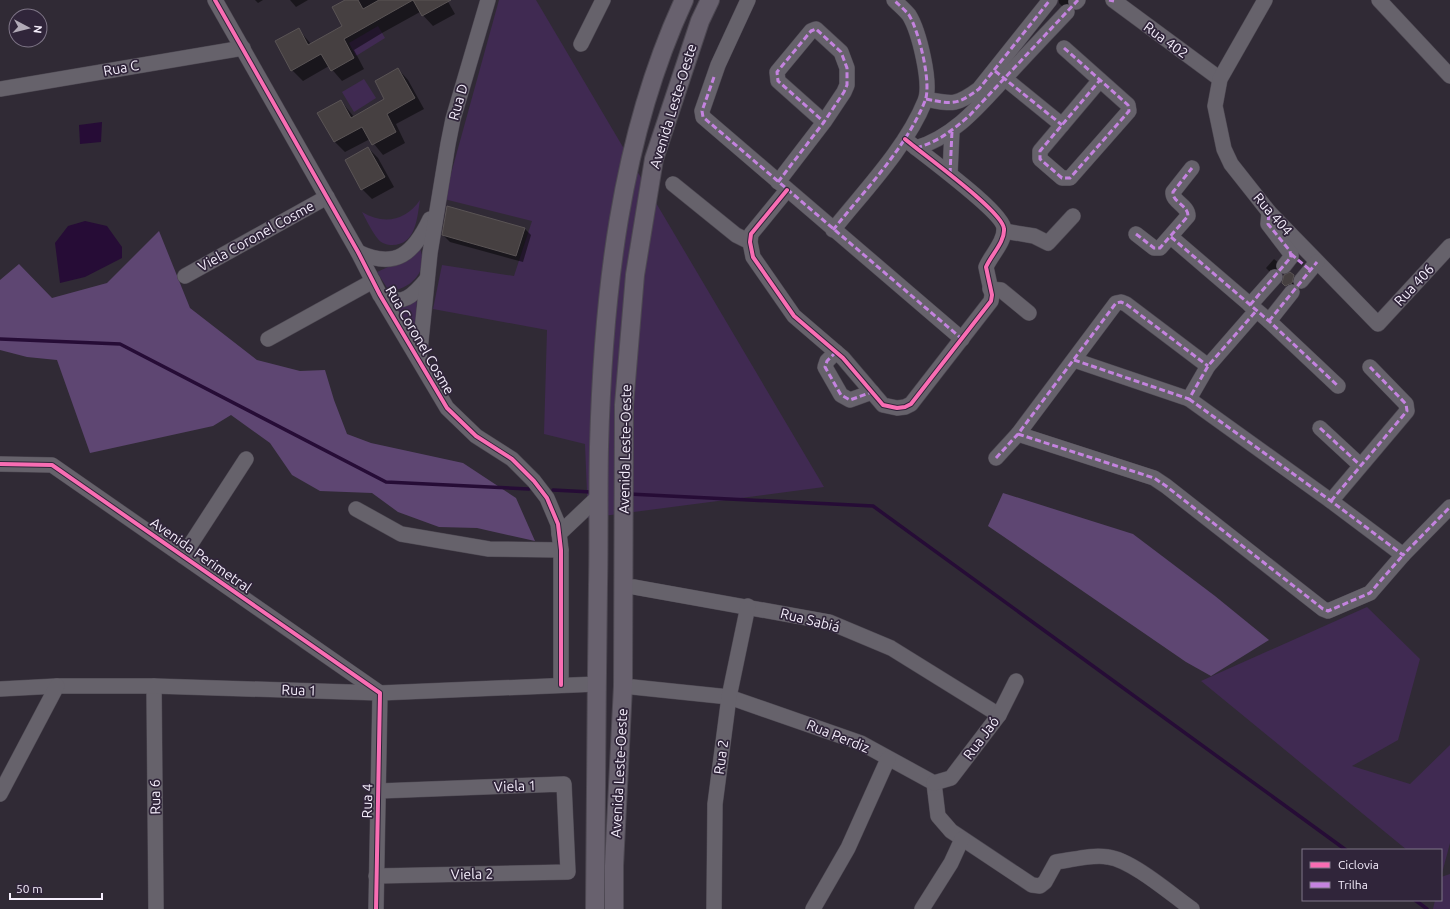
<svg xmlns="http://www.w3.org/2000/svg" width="1450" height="909" font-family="Ubuntu,sans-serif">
<rect width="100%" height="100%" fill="#302a35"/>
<g fill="#402a52">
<polygon points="499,0 536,0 824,487 588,518 585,444 544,434 547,330 433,309 442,265 514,276 532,221 444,199"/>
<polygon points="378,26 385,38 356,56 349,43"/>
<polygon points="364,79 376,98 354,112 342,92"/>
<path d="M 420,200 C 417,218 416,245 392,245 C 387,245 381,243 378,239 C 372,232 367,221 362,212 C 383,225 406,221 420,200 Z"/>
<path d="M 420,248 C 421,252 423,257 423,261 C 421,279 405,290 389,291 L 377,272 L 399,262 Z"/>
<polygon points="417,297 415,348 390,304"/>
<polygon points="1367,607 1420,659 1398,740 1352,766 1410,784 1450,745 1450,843 1441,877 1450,874 1450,909 1433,909 1435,900 1441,900 1441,850 1407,850 1201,681"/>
</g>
<g fill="#5e4672">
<polygon points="159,231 190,308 257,360 300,371 325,370 334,400 347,434 371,443 463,463 516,498 535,541 477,528 439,527 398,512 372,493 320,491 292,475 270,443 231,415 213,426 90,453 57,360 27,357 0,350 0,280 19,264 52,298 107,283"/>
<polygon points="1003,493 1133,534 1215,596 1269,640 1211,676 1186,662 988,526"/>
</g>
<g fill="#260c36">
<polygon points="102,122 101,142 80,144 79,125"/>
<polygon points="85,221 107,226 122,247 122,258 85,277 60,283 55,243 68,226"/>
</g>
<g fill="#0007">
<polygon points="255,0 263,0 258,3"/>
<polygon points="290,0 308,0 296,7"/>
<polygon points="346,0 447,0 455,14 433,26 420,12 382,33 354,50 364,69 342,81 329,66 303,81 292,70 298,29 311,44 343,26"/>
<polygon points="1059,0 1071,0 1070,6 1064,8 1059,3"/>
<polygon points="398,69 408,80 424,109 396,124 405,143 383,155 370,139 345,152 335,142 319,113 341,101 354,117 386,100"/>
<polygon points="368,148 378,158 394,187 372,199 362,189"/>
<polygon points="524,228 531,235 523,262 450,242 443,235"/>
<polygon points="1274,259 1280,264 1278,271 1272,274 1266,268"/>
<polygon points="1290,273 1297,279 1295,286 1289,289 1283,283"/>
</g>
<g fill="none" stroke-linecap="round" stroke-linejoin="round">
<g stroke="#260c36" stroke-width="3.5">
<polyline points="0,339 120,344 386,482 529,489"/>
<polyline points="553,490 591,492"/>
<polyline points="629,494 873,506 1346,850"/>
<polyline points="1415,900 1427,909"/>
</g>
</g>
<g fill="#464041" stroke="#5a5455">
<polygon points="345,0 358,0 363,9 379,0 413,0 344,39 354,58 331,71 321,54 291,71 275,41 299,28 308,45 342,26 332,7"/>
<polygon points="413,0 451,0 422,16"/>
<polygon points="398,68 415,98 387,114 396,132 372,145 362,127 334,142 317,113 341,100 351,118 384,99 375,81"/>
<polygon points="368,147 385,177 361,190 345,160"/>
<polygon points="447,206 525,228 516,256 442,235"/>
<polygon points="1290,272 1294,275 1292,283 1285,286 1282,283 1284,275"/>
</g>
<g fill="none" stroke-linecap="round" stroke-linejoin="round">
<defs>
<g id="minor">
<polyline points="215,0 358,252 380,295 447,408 476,436 512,459 534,481 547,498 558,524 561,550 561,685"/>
<polyline points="748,0 718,65 702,111 703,117 962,339"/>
<polyline points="1113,0 1220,79"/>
<polyline points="1265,0 1220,79 1215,106 1224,149 1231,164 1269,212 1378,324 1450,246"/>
<polyline points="1379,0 1450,76"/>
<polyline points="1076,2 1078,0"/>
<polyline points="581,44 603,0"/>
<polyline points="1064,48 1128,105 1129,111 1070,178 1062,178 1040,159 1040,151 1100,80"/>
<polyline points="998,73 1062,125"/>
<polyline points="0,89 243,48"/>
<path d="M 926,99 C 952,104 956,106 979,89 L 1050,0"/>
<path d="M 916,148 C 954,137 980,105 1006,77 C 1026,55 1047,33 1067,12"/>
<polyline points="950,174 952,131"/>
<polyline points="778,182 824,122 844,92 847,85 847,68 841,52 816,29 811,31 777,72 778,81 824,122"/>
<polyline points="673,184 736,235 750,242"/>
<path d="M 787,190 L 751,234 L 750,242 L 753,257 L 794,316 L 843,358 L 883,405 L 897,408 L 905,407 L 911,404 L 991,301 L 992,295 L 986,267 C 991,255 1005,242 1004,229 C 1004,212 921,153 905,139"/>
<polyline points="1269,212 1268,224 1291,254 1291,257 1284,266"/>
<path d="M 833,230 C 865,190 906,148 925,101 C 932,84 919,31 909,15 C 905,10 899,5 894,0"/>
<polyline points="1004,231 1034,236 1048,243 1073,216"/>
<path d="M 1136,234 L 1154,248 L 1160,248 L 1188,216 C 1188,205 1172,202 1173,192 L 1192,168"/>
<polyline points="1171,237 1269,321 1338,386"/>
<path d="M 358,252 C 396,270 414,253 430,219"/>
<polyline points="185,276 327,197"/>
<polyline points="1301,281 1317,262"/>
<polyline points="990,289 1001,290 1029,313"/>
<path d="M 380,295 C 402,308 414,295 427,279"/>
<polyline points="1250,305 1275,277"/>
<polyline points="1269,321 1292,292"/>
<polyline points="268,339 373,281"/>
<polyline points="836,352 827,361 825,367 841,395 850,400 872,392"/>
<polyline points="419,360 430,253 448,144 453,119 488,0"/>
<polyline points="1074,360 1189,399 1208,366 1256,311"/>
<polyline points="1189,399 1331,501 1403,555 1450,507"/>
<polyline points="1320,428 1360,465"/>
<polyline points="1018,434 1154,478 1166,486 1323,609 1328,611 1370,593 1403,555"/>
<polyline points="996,458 1018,434 1116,303 1121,302 1126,304 1208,366"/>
<polyline points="0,464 52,465 380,693 376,909"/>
<polyline points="1331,501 1407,411 1406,404 1370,367"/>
<polyline points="356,509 401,534 489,549 561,550"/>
<polyline points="559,534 598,497"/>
<polyline points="183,556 246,459"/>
<polyline points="623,587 634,587 829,622 891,648 999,715"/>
<polyline points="154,686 156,909"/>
<polyline points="623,686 729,697 861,743 934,783"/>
<polyline points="0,689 57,686 154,686 380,693 597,684"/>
<path d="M 934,783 L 938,816 L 951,831 L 1032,885 L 1040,886 L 1045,882 L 1056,862 C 1073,860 1091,854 1108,857 C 1132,860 1172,895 1192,909"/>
<polyline points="934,783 951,778 999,715 1016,681"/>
<polyline points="0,794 57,686"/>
<polyline points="376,876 568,872 564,784 379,791"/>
<polyline points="714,909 715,804 729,697 748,606"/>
<polyline points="813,909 848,848 888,759"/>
<polyline points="922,909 951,863 962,839"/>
</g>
<g id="major">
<path d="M 595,909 C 595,801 597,693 598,585 C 599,539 598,493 599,447 C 603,296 620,138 684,0"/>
<polyline points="614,909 614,866 623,686 624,405 635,275 654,159 700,21 710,0"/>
</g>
</defs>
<use href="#minor" stroke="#4d4852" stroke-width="16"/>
<use href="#major" stroke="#4d4852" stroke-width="20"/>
<use href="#minor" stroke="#66626b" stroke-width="15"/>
<use href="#major" stroke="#68616e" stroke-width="18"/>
<g stroke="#c483df" stroke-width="3" stroke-dasharray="6 3" stroke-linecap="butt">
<polyline points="1109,0 1114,1"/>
<polyline points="1064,48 1128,105 1129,111 1070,178 1062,178 1040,159 1040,151 1100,80"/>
<polyline points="995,71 1062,125"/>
<polyline points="714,77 702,111 703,117 962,339"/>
<path d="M 926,99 C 952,104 956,106 979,89 L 1050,0"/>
<path d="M 916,148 C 938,142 953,130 970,115 L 1078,0"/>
<polyline points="950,174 952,131"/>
<polyline points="778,182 824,122 844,92 847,85 847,68 841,52 816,29 811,31 777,72 778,81 824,122"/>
<path d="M 833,230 C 865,190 906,148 925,101 C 932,84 919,31 909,15 C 905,10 899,5 894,0"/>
<path d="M 1136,234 L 1154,248 L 1160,248 L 1188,216 C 1188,205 1172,202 1173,192 L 1192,168"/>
<polyline points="1171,237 1269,321 1338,386"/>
<polyline points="1291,254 1310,270"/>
<polyline points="1250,305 1291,257 1290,251 1268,224 1269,212"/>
<polyline points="1269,321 1317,262"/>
<polyline points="836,352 827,361 825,367 841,395 850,400 872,392"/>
<polyline points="1074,360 1189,399 1208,366 1256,311"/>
<polyline points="1189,399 1331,501 1403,555 1450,507"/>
<polyline points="1320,428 1360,465"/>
<polyline points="1018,434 1154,478 1166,486 1323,609 1328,611 1370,593 1403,555"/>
<polyline points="996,458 1018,434 1116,303 1121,302 1126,304 1208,366"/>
<polyline points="1331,501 1407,411 1406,404 1370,367"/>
</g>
<defs>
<g id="cycleway">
<polyline points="215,0 358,252 380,295 447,408 476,436 512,459 534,481 547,498 558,524 561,550 561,685"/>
<path d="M 787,190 L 751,234 L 750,242 L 753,257 L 794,316 L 843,358 L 883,405 L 897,408 L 905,407 L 911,404 L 991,301 L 992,295 L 986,267 C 991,255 1005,242 1004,229 C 1004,212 921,153 905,139"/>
<polyline points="0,464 52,465 380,693 376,909"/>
</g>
</defs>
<use href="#cycleway" stroke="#30253a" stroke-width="6"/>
<use href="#cycleway" stroke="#f96db3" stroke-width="4"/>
</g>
<g text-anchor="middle" stroke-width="3.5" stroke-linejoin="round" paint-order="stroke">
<g font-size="14" fill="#f6effd" stroke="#30253a">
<text transform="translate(1166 40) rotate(36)" y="5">Rua 402</text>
<text transform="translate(121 68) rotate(-10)" y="5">Rua C</text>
<text transform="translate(458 102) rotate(-74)" y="5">Rua D</text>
<text transform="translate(673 106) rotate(-73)" y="5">Avenida Leste-Oeste</text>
<text transform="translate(1273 214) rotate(49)" y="5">Rua 404</text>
<text transform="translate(256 236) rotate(-29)" y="5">Viela Coronel Cosme</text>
<text transform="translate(1414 285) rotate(-47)" y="5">Rua 406</text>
<text transform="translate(420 340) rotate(60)" y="5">Rua Coronel Cosme</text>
<text transform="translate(625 449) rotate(-89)" y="5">Avenida Leste-Oeste</text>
<text transform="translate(201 555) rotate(35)" y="5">Avenida Perimetral</text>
<text transform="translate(810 620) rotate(14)" y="5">Rua Sabiá</text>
<text transform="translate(299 690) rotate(2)" y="5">Rua 1</text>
<text transform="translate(838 736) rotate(22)" y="5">Rua Perdiz</text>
<text transform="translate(981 738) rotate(-53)" y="5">Rua Jaó</text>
<text transform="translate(721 757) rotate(-82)" y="5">Rua 2</text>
<text transform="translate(619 773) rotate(-87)" y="5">Avenida Leste-Oeste</text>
<text transform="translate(515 786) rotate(-2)" y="5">Viela 1</text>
<text transform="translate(155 797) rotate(-91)" y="5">Rua 6</text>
<text transform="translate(367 801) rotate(-89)" y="5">Rua 4</text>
<text transform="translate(472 874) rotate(-1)" y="5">Viela 2</text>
</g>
</g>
<rect x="1302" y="849" width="140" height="52" fill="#30253a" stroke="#7f7688"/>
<rect x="1310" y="862" width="20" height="6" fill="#f96db3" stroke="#7f7688"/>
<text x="1338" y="869" font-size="12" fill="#f6effd">Ciclovia</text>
<rect x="1310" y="882" width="20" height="6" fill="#c483df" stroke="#7f7688"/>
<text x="1338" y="889" font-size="12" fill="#f6effd">Trilha</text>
<g transform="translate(28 28) rotate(97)"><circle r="19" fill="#30253a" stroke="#7f7688"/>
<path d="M0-3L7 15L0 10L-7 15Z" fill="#b1aab7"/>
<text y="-6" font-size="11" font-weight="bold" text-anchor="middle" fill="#f6effd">N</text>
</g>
<path d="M10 893v6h92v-6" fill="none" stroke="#f6effd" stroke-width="2"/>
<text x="16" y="893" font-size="12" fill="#f6effd" stroke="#30253a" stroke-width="3" paint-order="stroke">50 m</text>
</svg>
